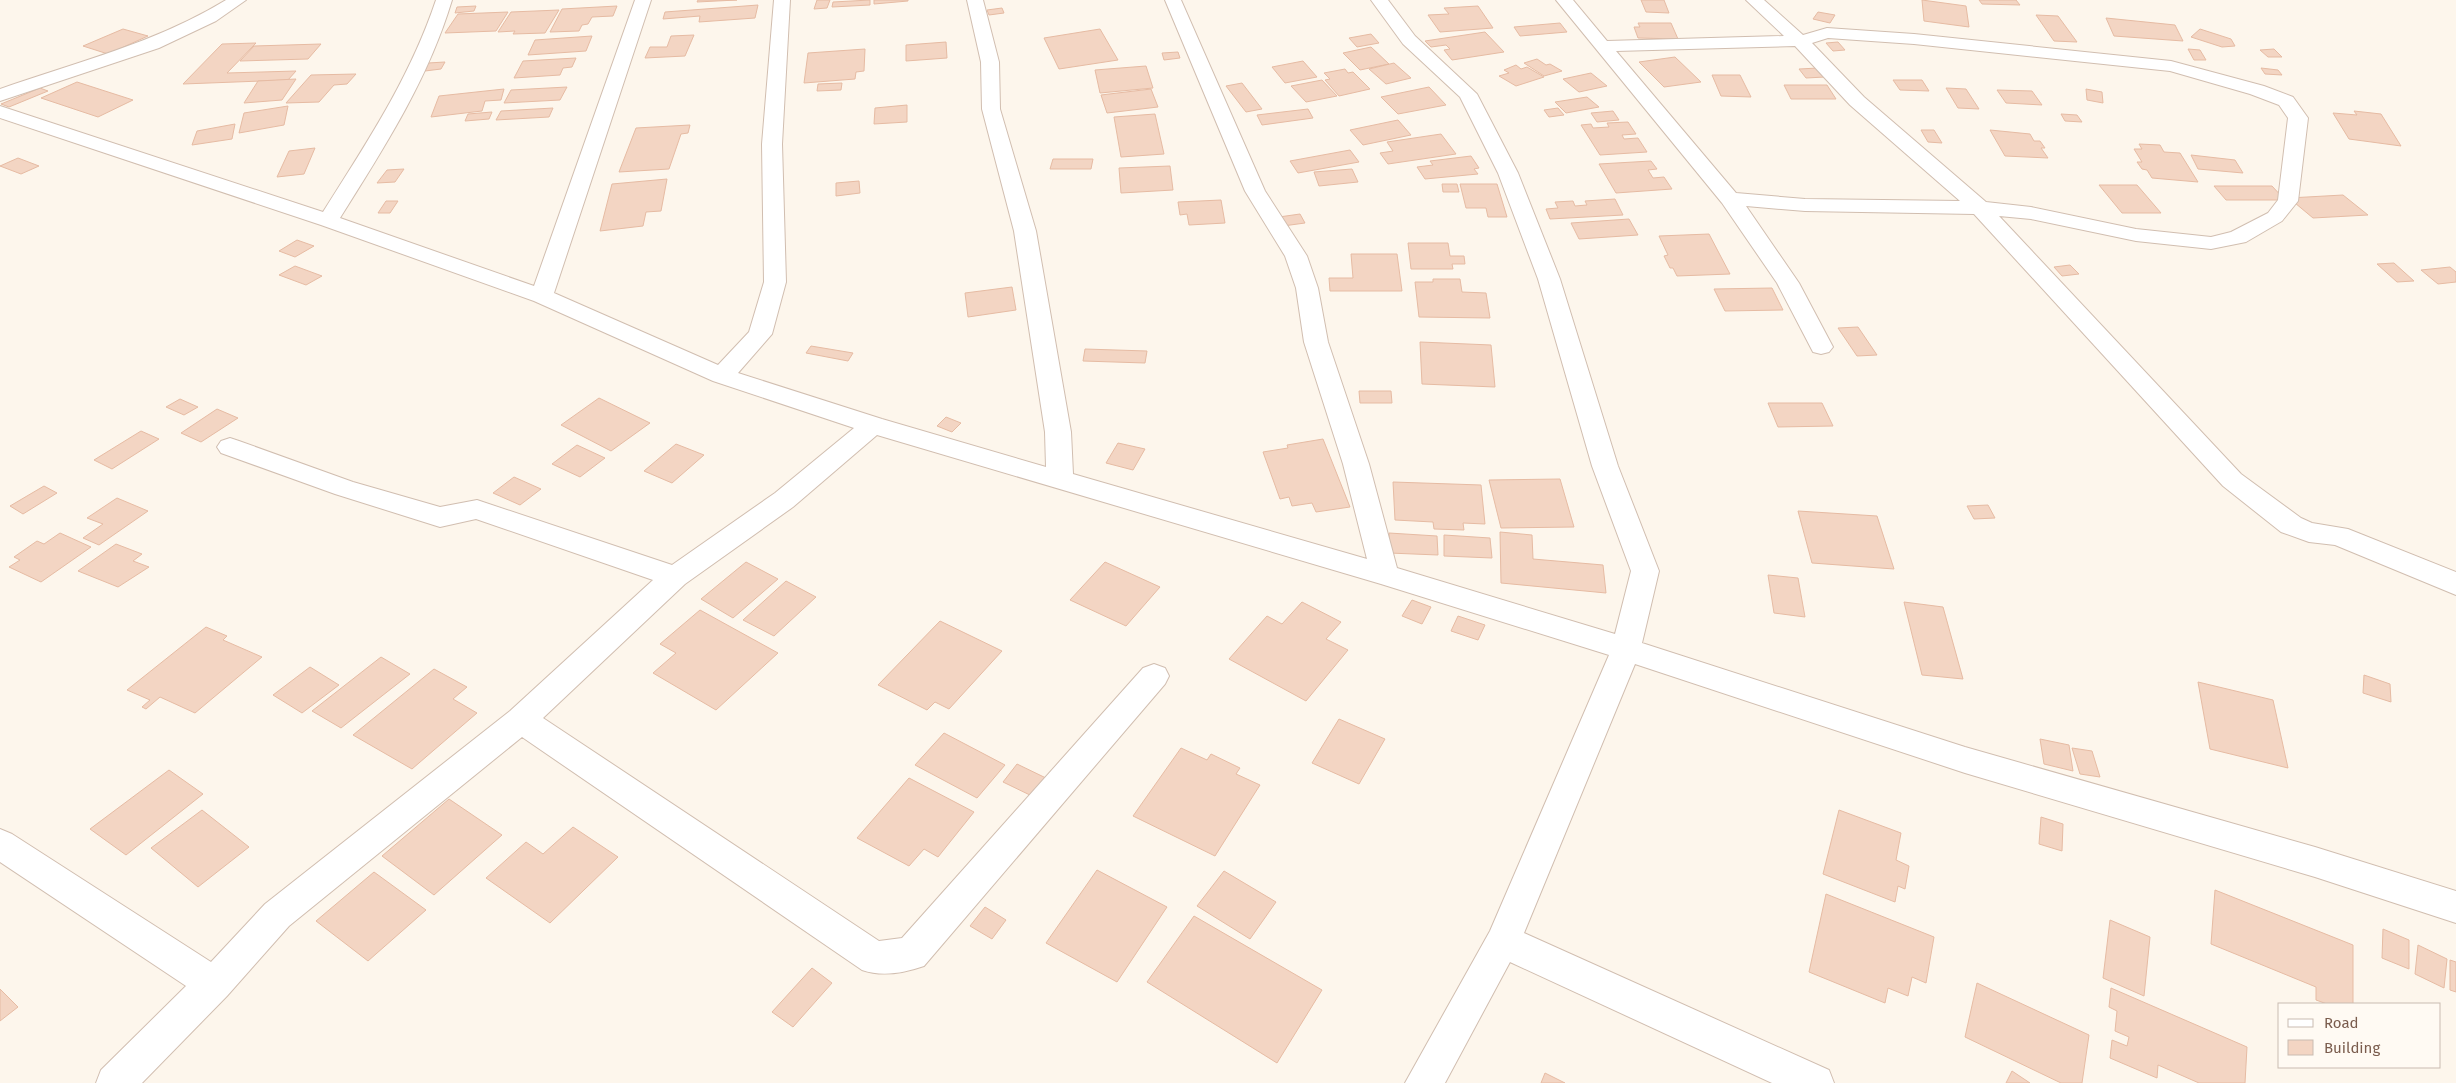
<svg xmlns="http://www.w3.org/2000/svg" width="2456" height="1083" font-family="'Fira Sans',sans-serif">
<rect width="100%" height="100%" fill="#fdf6ec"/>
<g fill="#f3d5c3" stroke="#e6bba3">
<polygon points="698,0 737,0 697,2"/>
<polygon points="817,0 830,0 827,8 814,9"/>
<polygon points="870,0 870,5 832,7 833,2"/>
<polygon points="874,0 908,0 908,1 874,4"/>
<polygon points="1641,0 1664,0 1669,13 1646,12"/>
<polygon points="1922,0 1966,6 1969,27 1924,21"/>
<polygon points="1979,0 2016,0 2020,5 1982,4"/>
<polygon points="758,5 755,18 699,22 700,16 663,19 665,12"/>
<polygon points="476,6 474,11 455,13 457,7"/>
<polygon points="617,6 613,16 592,17 588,24 582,25 579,31 550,32 562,9"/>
<polygon points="1478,6 1493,28 1440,32 1428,15 1449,14 1444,8"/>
<polygon points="1002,8 1004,13 989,15 987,10"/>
<polygon points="559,10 545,33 513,34 515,31 498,32 511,12"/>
<polygon points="508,12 496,31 445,33 458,14"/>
<polygon points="1818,12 1835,15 1830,23 1813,19"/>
<polygon points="2036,15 2058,16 2077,42 2054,41"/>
<polygon points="2106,18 2175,25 2183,41 2114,36"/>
<polygon points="1560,23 1567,32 1520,36 1514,27"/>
<polygon points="1638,23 1671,23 1678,39 1638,38 1634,27 1640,27"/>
<polygon points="123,29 148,36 108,54 83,46"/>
<polygon points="1100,29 1118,60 1059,69 1044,38"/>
<polygon points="2200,29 2231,39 2235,46 2222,47 2191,37"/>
<polygon points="1485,32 1504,52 1452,60 1444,50 1450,49 1446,45 1431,47 1425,41"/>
<polygon points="1371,34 1379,43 1357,47 1349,38"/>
<polygon points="694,35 685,56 645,58 650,47 667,47 671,36"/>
<polygon points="592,36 586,51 528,55 535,40"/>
<polygon points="946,42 947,58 906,61 906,45"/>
<polygon points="1838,42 1845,50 1833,51 1826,43"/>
<polygon points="256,43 227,73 296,71 288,80 183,84 222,44"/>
<polygon points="321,44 308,59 240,61 254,46"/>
<polygon points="1371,47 1389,64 1360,70 1343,53"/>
<polygon points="865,49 864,71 856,72 855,79 804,83 808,53"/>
<polygon points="2188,49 2200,50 2206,60 2194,60"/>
<polygon points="2274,49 2282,57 2268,57 2260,50"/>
<polygon points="1178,52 1180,58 1164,60 1162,53"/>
<polygon points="1675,57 1701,82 1664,87 1639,62"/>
<polygon points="576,58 572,67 563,68 560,75 514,78 523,61"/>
<polygon points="1537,59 1546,65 1550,64 1562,71 1544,76 1524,63"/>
<polygon points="1303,61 1317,77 1285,83 1272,67"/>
<polygon points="445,62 441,69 425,71 428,63"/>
<polygon points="1394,63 1411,78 1386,84 1369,69"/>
<polygon points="1516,65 1521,69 1527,67 1544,77 1516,86 1499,76 1509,73 1504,70"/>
<polygon points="1146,66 1153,88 1100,93 1095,70"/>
<polygon points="1818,68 1825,77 1806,78 1799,69"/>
<polygon points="2261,68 2278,70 2282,75 2265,74"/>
<polygon points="1345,69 1348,73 1353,72 1370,89 1339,96 1325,80 1330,79 1324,73"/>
<polygon points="1591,73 1607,86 1579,92 1563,79"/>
<polygon points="356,74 347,84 334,85 319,102 286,103 311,75"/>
<polygon points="1712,75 1740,75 1751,97 1721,96"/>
<polygon points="296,79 282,100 244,103 258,81"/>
<polygon points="1322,80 1337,96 1306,102 1291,86"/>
<polygon points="1893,80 1922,80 1929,91 1900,90"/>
<polygon points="77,82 133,100 98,117 41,98"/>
<polygon points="842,83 841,90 817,91 818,84"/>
<polygon points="1242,83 1262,109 1246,112 1226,86"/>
<polygon points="1784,85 1827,85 1836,99 1791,99"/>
<polygon points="567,87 560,100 504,103 511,90"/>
<polygon points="1429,87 1446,105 1398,114 1381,97"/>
<polygon points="40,88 48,91 9,107 1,104"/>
<polygon points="1946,88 1966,89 1979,109 1958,108"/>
<polygon points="504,89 501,100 485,101 482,111 431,117 439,96"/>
<polygon points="1151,89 1158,107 1107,113 1101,95"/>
<polygon points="2086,89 2102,92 2103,103 2087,100"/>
<polygon points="1997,90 2032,91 2042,105 2006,103"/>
<polygon points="1587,97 1599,107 1566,113 1555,102"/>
<polygon points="907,105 907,122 874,124 875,108"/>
<polygon points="288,106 284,125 239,133 244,113"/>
<polygon points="553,108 549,117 496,120 501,111"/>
<polygon points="1558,108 1564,115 1549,117 1544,110"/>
<polygon points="1308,109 1313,118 1262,125 1257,115"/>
<polygon points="1613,111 1619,120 1597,122 1591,113"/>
<polygon points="2354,111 2381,114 2401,146 2349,139 2333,113 2357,115"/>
<polygon points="492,112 489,119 465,121 468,114"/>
<polygon points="1155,114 1164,154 1121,157 1114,117"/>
<polygon points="2061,114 2077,115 2082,122 2065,121"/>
<polygon points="1398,120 1411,135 1363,145 1350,130"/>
<polygon points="1628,122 1636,134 1622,135 1624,139 1638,138 1647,152 1600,155 1581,125 1591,124 1593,128 1609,127 1607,123"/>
<polygon points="235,124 232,139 192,145 197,131"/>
<polygon points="690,125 688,133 681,134 669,169 619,172 636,128"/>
<polygon points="1921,130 1934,130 1942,143 1928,142"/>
<polygon points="1990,130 2030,134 2034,141 2040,141 2045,148 2041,148 2048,158 2005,156"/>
<polygon points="1441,134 1456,154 1388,164 1380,153 1393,151 1387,142"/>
<polygon points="2139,144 2160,145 2164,152 2180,153 2198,182 2152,178 2147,170 2142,169 2137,162 2142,162 2134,149 2142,149"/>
<polygon points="315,148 304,174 277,177 289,151"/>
<polygon points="1350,150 1359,162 1298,173 1290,161"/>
<polygon points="2191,155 2235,160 2243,173 2198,169"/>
<polygon points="1471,156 1479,168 1474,169 1478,174 1425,179 1417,167 1433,165 1430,161"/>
<polygon points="18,158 39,166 21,174 0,166"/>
<polygon points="1053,159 1093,159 1091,169 1050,169"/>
<polygon points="1651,161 1657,169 1648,170 1653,178 1664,177 1672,189 1616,193 1599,164"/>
<polygon points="1170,166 1173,190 1121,193 1119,168"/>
<polygon points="404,169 395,182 377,183 387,170"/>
<polygon points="1352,169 1358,182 1319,186 1314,172"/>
<polygon points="667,179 661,211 646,212 643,226 600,231 612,184"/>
<polygon points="859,181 860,193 836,196 836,183"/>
<polygon points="1442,184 1457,184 1459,192 1443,192"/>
<polygon points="1460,184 1497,184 1507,217 1488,217 1486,208 1466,208"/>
<polygon points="2099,185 2137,185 2161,213 2122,213"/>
<polygon points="2214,186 2272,186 2285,200 2226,200"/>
<polygon points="2343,195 2368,215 2313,218 2289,198"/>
<polygon points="1615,199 1623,215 1550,219 1546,209 1558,208 1555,202 1573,201 1575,206 1587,205 1585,201"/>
<polygon points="1221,200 1225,223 1189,225 1187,214 1180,215 1178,202"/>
<polygon points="386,201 398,201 390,213 378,213"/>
<polygon points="1300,214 1305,223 1283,226 1279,217"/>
<polygon points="1629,219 1638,235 1579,239 1571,223"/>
<polygon points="1709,234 1730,274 1677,276 1673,268 1670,268 1664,256 1668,255 1659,236"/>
<polygon points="297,240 314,246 295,257 279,251"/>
<polygon points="1408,243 1448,243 1450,256 1464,256 1465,264 1452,264 1453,269 1411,269"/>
<polygon points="1351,254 1397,254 1402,291 1330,291 1329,278 1353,278"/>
<polygon points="2394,263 2414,281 2397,282 2377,264"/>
<polygon points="2070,265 2079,274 2062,276 2054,267"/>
<polygon points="295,266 322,276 306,285 279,275"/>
<polygon points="2450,267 2456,272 2456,282 2438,284 2421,270"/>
<polygon points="1433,279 1460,279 1462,292 1486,293 1490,318 1419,317 1415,282 1433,282"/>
<polygon points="1012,287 1016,310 968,317 965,293"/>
<polygon points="1772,288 1783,310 1725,311 1714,289"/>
<polygon points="1858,327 1877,355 1857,356 1838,328"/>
<polygon points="1420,342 1491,345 1495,387 1422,384"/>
<polygon points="811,346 853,353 848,361 806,353"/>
<polygon points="1085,349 1147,351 1145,363 1083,361"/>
<polygon points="1359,391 1391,391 1392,403 1360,403"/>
<polygon points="599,398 650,423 611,451 561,425"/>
<polygon points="180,399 198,407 184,415 166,407"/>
<polygon points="1768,403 1822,403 1833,426 1778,427"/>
<polygon points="217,409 238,418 201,442 181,433"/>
<polygon points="946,417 961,423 952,432 937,426"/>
<polygon points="141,431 159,439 112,469 94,460"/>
<polygon points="1323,439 1350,507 1316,512 1312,503 1292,506 1289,497 1280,499 1263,452 1288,448 1287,445"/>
<polygon points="1118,443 1145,449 1133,470 1106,463"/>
<polygon points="676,444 704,455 672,483 644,471"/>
<polygon points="577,445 605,458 580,477 552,464"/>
<polygon points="514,477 541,489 520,505 493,493"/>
<polygon points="1560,479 1574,527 1501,528 1489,480"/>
<polygon points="1393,482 1481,485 1485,524 1463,523 1464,530 1434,529 1433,522 1395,520"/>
<polygon points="44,486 57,493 23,514 10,506"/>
<polygon points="117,498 148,511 99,545 83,538 103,524 87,518"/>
<polygon points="1988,505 1995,518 1974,519 1967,506"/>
<polygon points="1798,511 1877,516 1894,569 1812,563"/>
<polygon points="1500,532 1532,535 1533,559 1603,565 1606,593 1501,583"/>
<polygon points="60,533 91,547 41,582 9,567 20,560 14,557 37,541 44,544"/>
<polygon points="1389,533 1437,536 1438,555 1389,553"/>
<polygon points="1444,535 1490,538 1492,558 1444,556"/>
<polygon points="116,544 142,554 133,561 149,567 118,587 78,571"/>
<polygon points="746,562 778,579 733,618 701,599"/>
<polygon points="1105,562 1160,587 1126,626 1070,600"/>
<polygon points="1768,575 1798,578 1805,617 1774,613"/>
<polygon points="786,581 816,597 774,636 743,620"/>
<polygon points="1412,600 1431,607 1422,624 1402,616"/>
<polygon points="1302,602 1341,622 1326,639 1348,650 1306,701 1229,659 1267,616 1282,624"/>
<polygon points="1904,602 1943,607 1963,679 1922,675"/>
<polygon points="700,610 778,653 716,710 653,673 676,653 660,644"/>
<polygon points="1458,616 1485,625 1478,640 1451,631"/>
<polygon points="940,621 1002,651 949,709 935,702 927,710 878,685"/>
<polygon points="206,627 227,636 223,640 262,657 195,713 160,697 146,709 142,707 150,700 127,690"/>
<polygon points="381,657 410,674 341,728 312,711"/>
<polygon points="310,667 339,685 302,713 273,695"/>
<polygon points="434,669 467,687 453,699 477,713 412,769 353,735"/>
<polygon points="2364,675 2390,684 2391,702 2363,693"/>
<polygon points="2198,682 2273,700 2288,768 2210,749"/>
<polygon points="1339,719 1385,739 1359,784 1312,763"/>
<polygon points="944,733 1005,765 977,798 915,765"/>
<polygon points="2040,739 2069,745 2073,771 2044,764"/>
<polygon points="1181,748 1207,760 1211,754 1240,768 1236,774 1260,785 1215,856 1133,816"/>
<polygon points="2072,748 2092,751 2100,777 2080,774"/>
<polygon points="1017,764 1048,779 1034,797 1003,782"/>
<polygon points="169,770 203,794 126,855 90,829"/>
<polygon points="909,778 974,812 938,857 924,849 909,866 857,838"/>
<polygon points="449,799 502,835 434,895 382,856"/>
<polygon points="202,810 249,847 198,887 151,848"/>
<polygon points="1839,810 1901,833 1896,860 1909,866 1905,889 1898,886 1895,902 1823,874"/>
<polygon points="2041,817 2063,824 2062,851 2039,844"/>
<polygon points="573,827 618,857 550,923 486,878 526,842 543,854"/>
<polygon points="1097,870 1167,907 1117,982 1046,943"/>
<polygon points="1224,871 1276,902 1250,939 1197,906"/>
<polygon points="374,872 426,910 368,961 316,921"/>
<polygon points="2215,890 2353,945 2353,1004 2327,1004 2316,1000 2316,987 2211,944"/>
<polygon points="1826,894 1934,937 1926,983 1912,977 1908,996 1888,988 1885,1003 1809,972"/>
<polygon points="985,907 1006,920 992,939 970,926"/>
<polygon points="1194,916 1322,990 1277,1063 1147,982"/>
<polygon points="2110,920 2150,937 2144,996 2103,978"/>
<polygon points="2383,929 2409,940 2409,969 2382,958"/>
<polygon points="2418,945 2447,959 2444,988 2415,974"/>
<polygon points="2450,960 2456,962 2456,992 2450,990"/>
<polygon points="812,968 832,983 793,1027 772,1012"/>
<polygon points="1977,983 2089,1035 2082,1083 2061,1083 1965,1037"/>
<polygon points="2111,988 2247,1047 2245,1083 2199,1083 2158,1065 2157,1078 2110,1058 2112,1040 2127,1046 2129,1037 2115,1031 2117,1011 2109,1007"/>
<polygon points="0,989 18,1007 0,1021"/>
<polygon points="2012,1071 2030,1083 2006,1083"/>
<polygon points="1545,1073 1565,1083 1541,1083"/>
</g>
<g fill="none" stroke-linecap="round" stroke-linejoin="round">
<defs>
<g id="minor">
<path d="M 226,0 L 246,0 L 216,21 L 159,48 L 0,101 L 0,89 C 77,62 156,43 226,0 Z"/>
<path d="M 436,0 L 452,0 C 428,80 384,148 340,218 L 534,286 L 635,0 L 651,0 L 554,293 L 718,365 L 749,332 L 764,282 L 762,144 L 774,0 L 790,0 L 782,144 L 786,282 L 772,334 L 738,373 L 882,419 L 1046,467 L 1045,432 L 1014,231 L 982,109 L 981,62 L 967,0 L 983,0 L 999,62 L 1000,109 L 1036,231 L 1071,432 L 1073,474 L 1367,559 L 1343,464 L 1304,342 L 1296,288 L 1285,256 L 1245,191 L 1165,0 L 1181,0 L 1265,191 L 1307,256 L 1318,288 L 1328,342 L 1369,464 L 1397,568 L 1615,634 L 1631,571 L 1592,466 L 1538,279 L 1498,173 L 1460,97 L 1403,44 L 1371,0 L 1388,0 L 1415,36 L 1477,94 L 1518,173 L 1560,279 L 1618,466 L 1659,571 L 1642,643 L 1965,747 L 2315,847 L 2456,891 L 2456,923 L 2315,877 L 1965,773 L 1635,664 L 1524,933 L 1829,1070 L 1834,1083 L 1772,1083 L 1510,962 L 1445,1083 L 1405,1083 L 1490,931 L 1609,655 L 1381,584 L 877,435 L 793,507 L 685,584 L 543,718 L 879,941 L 902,938 L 1143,668 L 1154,664 L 1165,668 L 1169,676 L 1165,684 L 924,966 C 904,973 882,977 862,970 L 522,737 L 289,926 L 227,996 L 142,1083 L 96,1083 L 101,1070 L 186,986 L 0,862 L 0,829 L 12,834 L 211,962 L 265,904 L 510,711 L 653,580 L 476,519 L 440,527 L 335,494 L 221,453 L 217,447 L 221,441 L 230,438 L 239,441 L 353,482 L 440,507 L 477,500 L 672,565 L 775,493 L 854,428 L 713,381 L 534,301 L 321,225 L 0,118 L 0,106 L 323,212 C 366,144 410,78 436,0 Z"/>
<path d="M 1556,0 L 1573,0 L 1607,41 L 1784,36 L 1746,0 L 1764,0 L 1803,35 L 1827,28 L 1914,34 L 2171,61 L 2264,86 L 2293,97 L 2308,118 L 2298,201 L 2282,221 L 2246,242 L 2211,249 L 2136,241 L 2031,219 L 1999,216 L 2241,474 L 2301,518 L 2312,523 L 2348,529 L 2456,572 L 2456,595 L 2335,545 L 2309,542 L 2281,532 L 2223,486 L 1974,214 L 1805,211 L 1746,206 L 1799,283 L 1833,347 L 1829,352 L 1821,354 L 1813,352 L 1777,283 L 1722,203 ZM 1828,38 L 1914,44 L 2170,71 L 2250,94 L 2279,105 L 2288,118 L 2278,200 L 2268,213 L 2231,232 L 2211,237 L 2136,229 L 2031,207 L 1986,202 L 1864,97 L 1812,43 ZM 1795,46 L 1850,105 L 1960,201 L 1805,199 L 1736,193 L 1616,51 Z"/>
</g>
</defs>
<use href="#minor" stroke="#d1beb0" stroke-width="2"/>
<use href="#minor" fill="#fff" fill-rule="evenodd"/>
</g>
<rect x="2278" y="1003" width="162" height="65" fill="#fffaf3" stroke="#cabbb1"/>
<rect x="2288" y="1019" width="25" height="8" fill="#ffffff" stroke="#cabbb1"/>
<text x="2324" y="1028" font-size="15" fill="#7a5c4d">Road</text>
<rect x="2288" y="1040" width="25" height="15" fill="#f3d5c3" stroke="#cabbb1"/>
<text x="2324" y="1053" font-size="15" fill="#7a5c4d">Building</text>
</svg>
